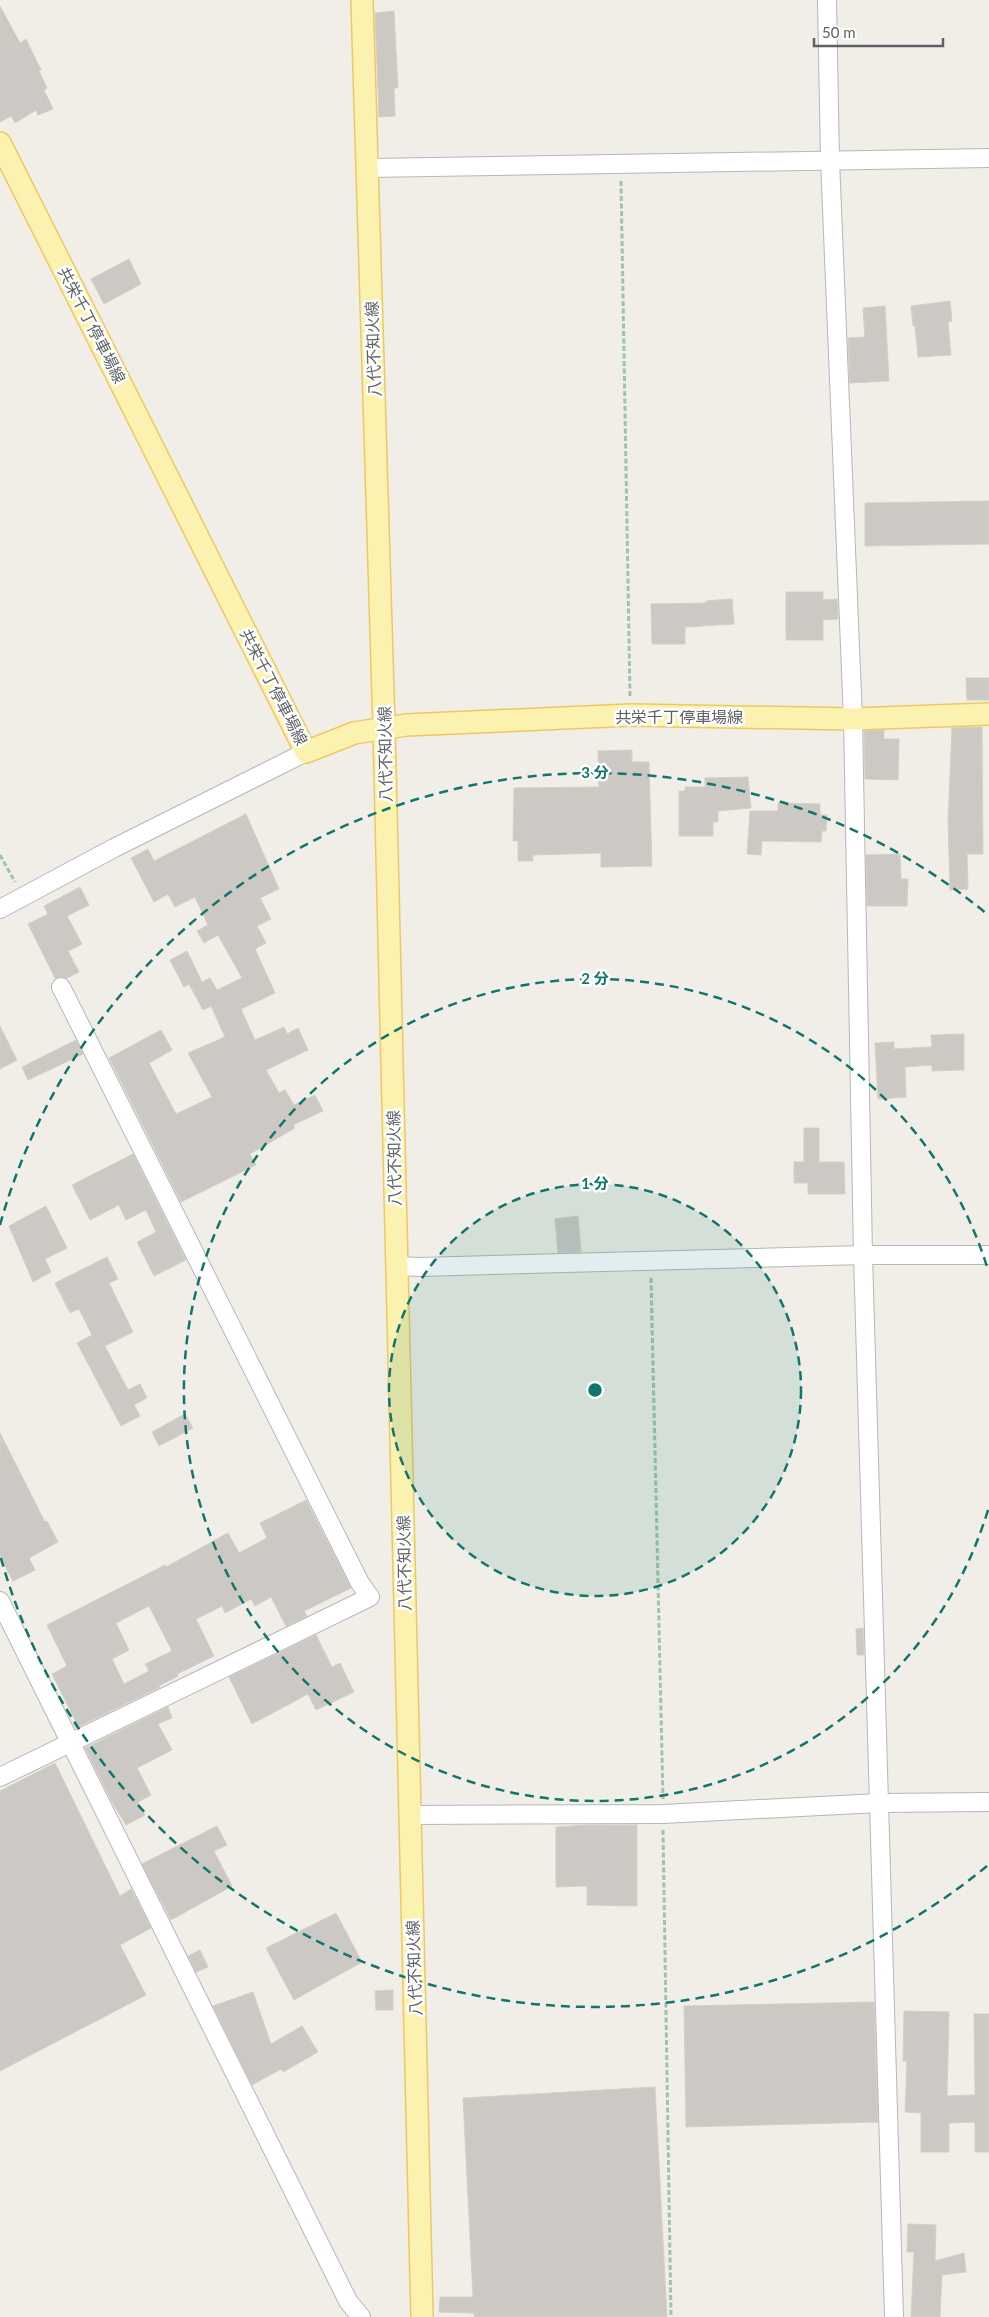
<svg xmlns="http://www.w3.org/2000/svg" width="989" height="2317" font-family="Lato,'Noto Sans JP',sans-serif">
<rect width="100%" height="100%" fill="#f0eee7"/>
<g fill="#ccc9c4" stroke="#d4d0c5" fill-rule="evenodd">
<polygon points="0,6 20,43 26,39 41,70 39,71 47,88 44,90 53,109 38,115 36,110 15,123 11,116 0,122"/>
<polygon points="394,11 398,88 394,88 395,116 379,117 375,13"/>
<polygon points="129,259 141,284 104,304 91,279"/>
<polygon points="950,301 952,321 948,322 951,355 918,357 915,326 913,326 911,306"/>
<polygon points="885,306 889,381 850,383 848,338 865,337 863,308"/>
<polygon points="989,501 989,544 865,546 865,503"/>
<polygon points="786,592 823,592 823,600 837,599 838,619 823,620 823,640 786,640"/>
<polygon points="732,599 734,624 685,627 685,644 652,644 651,604 706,603 706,601"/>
<polygon points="966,678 989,678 989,700 967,700"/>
<polygon points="982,727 983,854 967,854 968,889 950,890 948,821 952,728"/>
<polygon points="884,730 884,739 899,739 898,780 865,779 864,731"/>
<polygon points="632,750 632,762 649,762 652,866 601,867 601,853 533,855 533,861 518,861 518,841 513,841 514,788 599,787 598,751"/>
<polygon points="748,777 751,808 718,811 718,822 713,822 713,836 679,836 679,791 685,791 685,787 705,787 705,778"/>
<polygon points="778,803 820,804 820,815 827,815 826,831 822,831 821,842 762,841 761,855 747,854 750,811 778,811"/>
<polygon points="246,814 279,889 260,898 271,919 257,926 266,943 255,949 275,993 241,1009 255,1040 284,1027 287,1034 298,1028 308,1050 266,1070 279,1093 285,1090 294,1105 315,1095 323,1111 293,1125 295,1128 250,1154 256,1165 181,1202 109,1058 161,1030 172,1050 149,1063 176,1114 212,1097 188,1053 225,1037 211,1006 203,1010 189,984 184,987 170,960 187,951 202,982 210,978 217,990 242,978 218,935 204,943 197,931 208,925 195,897 175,907 168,894 154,902 131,858 148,849 154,861"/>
<polygon points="900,854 901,879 908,879 907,906 867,906 866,855"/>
<polygon points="80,887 89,905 67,916 82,944 68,951 79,972 67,978 55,978 28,924 48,914 44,906"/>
<polygon points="0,1026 17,1060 0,1069"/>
<polygon points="964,1034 964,1070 932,1071 932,1065 905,1067 906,1097 878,1099 875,1043 894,1042 894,1049 932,1047 931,1035"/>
<polygon points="76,1040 83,1054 28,1080 22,1067"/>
<polygon points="804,1128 819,1128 819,1162 844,1162 845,1194 808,1194 808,1183 794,1183 794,1162 804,1162"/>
<polygon points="133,1154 186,1260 154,1276 137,1242 156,1232 146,1210 126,1220 119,1205 90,1220 72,1185"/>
<polygon points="46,1206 67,1248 45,1259 51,1272 33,1282 9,1226"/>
<polygon points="578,1216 581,1252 558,1253 555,1219"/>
<polygon points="107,1257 118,1279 109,1283 133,1332 105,1346 128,1390 140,1384 147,1398 134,1405 140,1416 121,1426 77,1343 92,1335 79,1309 70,1313 55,1283"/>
<polygon points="185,1414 193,1428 159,1446 152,1432"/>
<polygon points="0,1433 45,1522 47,1521 58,1542 29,1558 35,1570 13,1581 0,1557"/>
<path d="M 306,1500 L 351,1588 L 304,1611 L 307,1616 L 286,1626 L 271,1597 L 255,1606 L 251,1599 L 225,1613 L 222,1606 L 196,1619 L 214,1656 L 177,1674 L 178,1676 L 159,1686 L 160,1687 L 76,1728 L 73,1723 L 76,1722 L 52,1674 L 67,1666 L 47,1625 L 165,1565 L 166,1567 L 228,1533 L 239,1553 L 267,1538 L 260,1523 ZM 149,1606 L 172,1651 L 145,1664 L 149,1671 L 124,1684 L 112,1659 L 129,1650 L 116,1623 Z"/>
<polygon points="863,1628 864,1655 857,1655 856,1629"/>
<polygon points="316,1635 332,1667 340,1663 354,1692 316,1710 308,1694 252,1724 229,1677"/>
<polygon points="168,1707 172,1718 158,1724 172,1750 137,1768 151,1795 138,1802 145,1815 126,1825 111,1800 85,1748"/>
<polygon points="55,1763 120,1896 131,1889 151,1928 120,1945 146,1995 0,2071 0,1791"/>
<polygon points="587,1825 637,1825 637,1906 587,1905 587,1886 556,1887 556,1827"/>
<polygon points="217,1826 227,1845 214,1851 232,1886 171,1920 142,1864"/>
<polygon points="336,1913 362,1962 294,2000 266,1948"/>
<polygon points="200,1950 208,1967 196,1972 188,1956"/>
<polygon points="393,1990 393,2010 376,2010 375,1991"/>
<polygon points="253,1992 271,2044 302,2026 318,2052 283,2072 281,2069 252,2085 213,2006"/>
<polygon points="874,2002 878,2122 686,2127 684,2006"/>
<polygon points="904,2011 949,2012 947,2096 975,2095 974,2014 989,2014 989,2152 975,2152 975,2122 949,2123 949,2152 921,2152 921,2113 905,2112 907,2061 903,2061"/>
<polygon points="655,2087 667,2317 474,2317 474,2313 439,2312 440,2297 473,2297 463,2098"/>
<polygon points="908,2224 936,2225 935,2261 964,2253 966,2272 942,2275 940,2317 911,2317 914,2252 907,2252"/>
</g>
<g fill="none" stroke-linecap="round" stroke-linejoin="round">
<defs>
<g id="minor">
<polyline points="827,0 830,160 853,719 863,1255 894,2317"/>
<polyline points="368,168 989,158"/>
<polyline points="0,909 114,848 306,752"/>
<polyline points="397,1266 420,1267 863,1255 989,1255"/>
<polyline points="0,1601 348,2301 361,2317"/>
<polyline points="0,1777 370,1597 360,1583 61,987"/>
<polyline points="410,1815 663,1814 879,1803 989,1802"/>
</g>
<g id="major">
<polyline points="362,0 384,727 422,2317"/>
<polyline points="0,143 306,752 354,733 406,725 631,715 853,719 989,714"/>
</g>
</defs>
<use href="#minor" stroke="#b4b7bb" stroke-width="20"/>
<use href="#major" stroke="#edc962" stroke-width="24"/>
<g stroke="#9cc5a8" stroke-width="3" stroke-dasharray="5 2.5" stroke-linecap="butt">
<polyline points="621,181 630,697"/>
<polyline points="0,855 15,882"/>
<polyline points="651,1278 663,1799"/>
<polyline points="663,1830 671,2317"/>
</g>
<use href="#minor" stroke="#fff" stroke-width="18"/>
<use href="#major" stroke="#fcf2af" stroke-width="21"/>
</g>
<circle cx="595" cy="1390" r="206" fill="#0f766e" fill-opacity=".12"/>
<g fill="none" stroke="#0f766e" stroke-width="2.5" stroke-dasharray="9 6">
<circle cx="595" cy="1390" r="206"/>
<path d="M988 1510A411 411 0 1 1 988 1270"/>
<path d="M987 1866A617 617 0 0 1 0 1555M0 1225A617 617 0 0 1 987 914"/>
</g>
<g text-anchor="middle" stroke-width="5" stroke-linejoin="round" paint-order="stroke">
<g font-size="16" fill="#5e6266" stroke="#fff">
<text transform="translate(92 325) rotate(63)" y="6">共栄千丁停車場線</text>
<text transform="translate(373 349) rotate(-92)" y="6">八代不知火線</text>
<text transform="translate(274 687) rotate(63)" y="6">共栄千丁停車場線</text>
<text x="679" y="723">共栄千丁停車場線</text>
<text transform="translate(385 754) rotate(-91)" y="6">八代不知火線</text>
<text transform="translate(394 1158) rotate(-91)" y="6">八代不知火線</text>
<text transform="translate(404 1563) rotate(-91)" y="6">八代不知火線</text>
<text transform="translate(414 1968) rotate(-92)" y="6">八代不知火線</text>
</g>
</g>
<circle cx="595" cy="1390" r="8" fill="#0f766e" stroke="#fff" stroke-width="2.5"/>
<g font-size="15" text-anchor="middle" font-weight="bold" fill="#0f766e" stroke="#fff" stroke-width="5" stroke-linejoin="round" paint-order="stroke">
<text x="595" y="778">3 分</text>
<text x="595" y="984">2 分</text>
<text x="595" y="1189">1 分</text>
</g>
<path d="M814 38v8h129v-8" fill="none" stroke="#5e6266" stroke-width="2.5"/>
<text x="822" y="38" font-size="15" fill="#5e6266" stroke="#ffffff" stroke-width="4" paint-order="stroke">50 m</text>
</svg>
